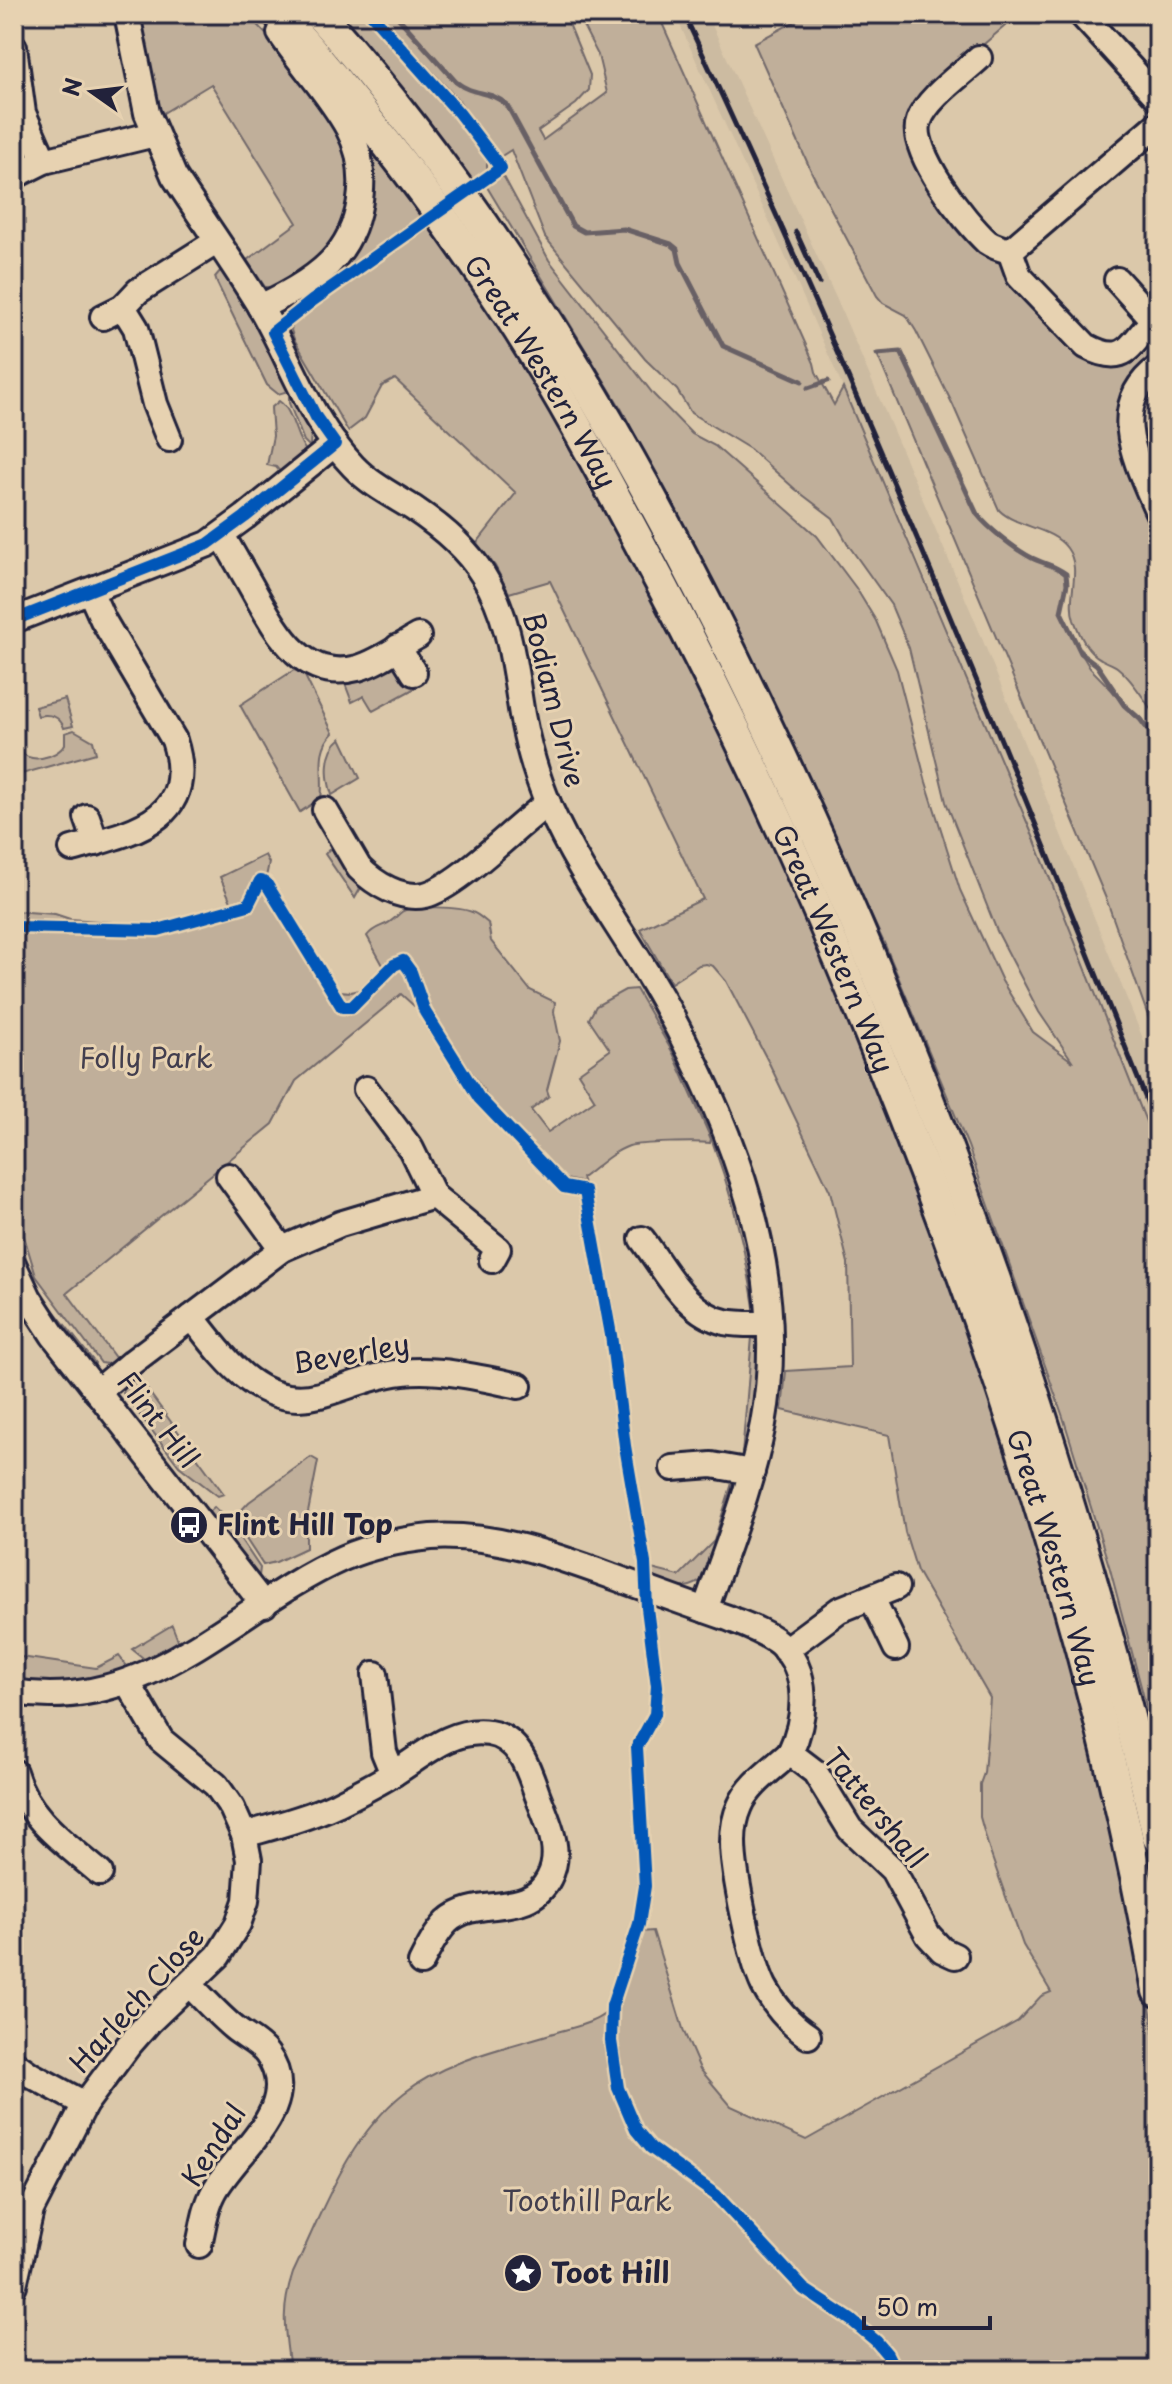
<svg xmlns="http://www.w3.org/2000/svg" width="1172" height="2384" font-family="'Playpen Sans',sans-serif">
<rect width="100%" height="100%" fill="#dbc8aa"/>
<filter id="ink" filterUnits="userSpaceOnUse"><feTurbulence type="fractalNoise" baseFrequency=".0125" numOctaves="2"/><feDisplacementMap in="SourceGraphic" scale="16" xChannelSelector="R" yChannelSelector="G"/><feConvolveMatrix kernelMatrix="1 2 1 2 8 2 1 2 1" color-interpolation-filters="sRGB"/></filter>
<g filter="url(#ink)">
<polygon fill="#ccbba1" points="675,14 707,14 837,300 975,621 1158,1076 1158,1152 1035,841 904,527 789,265"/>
<g fill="#c0af9a" stroke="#71686a" stroke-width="2">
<polygon points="132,14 247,14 292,62 336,122 350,162 351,207 325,257 276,287 265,287 247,260 297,223 211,84 155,118"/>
<polygon points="331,14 368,14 436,88 482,153 487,162 487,169 472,180 466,177"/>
<polygon points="380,14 565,14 590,75 589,90 576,104 538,131 543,140 607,93 598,55 577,14 658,14 814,363 816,372 834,405 843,388 1035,841 1158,1152 1158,1751 1110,1569 1063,1417 968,1146 885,945 729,614 622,410 487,187 494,177 504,177 549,260 654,395 692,434 715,446 817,536 856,588 876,621 897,670 926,782 960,890 1002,981 1033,1032 1073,1062 1039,1012 997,931 946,802 909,648 891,605 849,546 833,518 795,489 750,449 691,413 677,390 645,359 545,237 511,150 500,157 460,102"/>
<path d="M 809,14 L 1019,14 L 927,93 L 912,116 L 996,253 L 1088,356 L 1158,327 L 1158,360 L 1123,395 L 1118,410 L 1118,431 L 1139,501 L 1158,549 L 1158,721 C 1149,706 1131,678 1117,667 C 1113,664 1106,662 1101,659 C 1086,651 1080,635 1074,620 C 1066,597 1083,570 1067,548 C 1052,527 1017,528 999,510 L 953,405 L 916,331 L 906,315 L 883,303 L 877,296 L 812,173 L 754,43 Z"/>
<path d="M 358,128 L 490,304 L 585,466 L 688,657 L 854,1019 L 993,1398 L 1077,1678 L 1146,1982 L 1158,2056 L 1158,2370 L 290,2370 C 285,2331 280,2312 293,2273 C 323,2210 348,2137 404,2093 C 447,2059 506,2048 557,2032 C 571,2028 591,2024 603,2015 C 621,2002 634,1954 641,1932 L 653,1931 L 684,2032 L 700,2069 L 731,2106 L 806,2140 L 1018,2021 L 1041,1996 L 1051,1992 L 1023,1945 L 989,1849 L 980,1817 L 980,1784 L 984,1773 L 990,1698 L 917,1571 L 905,1532 L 889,1435 L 782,1410 L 786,1371 L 850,1367 L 848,1263 L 830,1191 L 769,1063 L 726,981 L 713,966 L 706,964 L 699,965 L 671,983 L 640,929 L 703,899 L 550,581 L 509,593 L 495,566 L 477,543 L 516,493 L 395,379 L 382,386 L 365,418 L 348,431 L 294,339 L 291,330 L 295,319 L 424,227 L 419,219 L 312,297 L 309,292 L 346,257 Z"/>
<polygon points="220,271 227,275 235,287 292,390 278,394 267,385 217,283 215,277"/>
<path d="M 901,352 L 977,514 C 988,528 1016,550 1032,558 C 1044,564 1055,565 1066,574 L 1067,584 L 1061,612 L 1081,653 L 1090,668 L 1140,719 L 1158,743 L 1158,1044 L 1107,901 L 877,354 Z"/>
<polygon points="294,396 311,430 310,447 304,441 289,403 289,397"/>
<path d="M 279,401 C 295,412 294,439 308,453 L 281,473 L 276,467 L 267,465 L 273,436 L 271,408 Z"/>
<polygon points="391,661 407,668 417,687 373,711 364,696 352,702 344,681"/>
<path d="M 294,670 L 304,674 L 333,733 C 314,752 325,775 321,798 L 300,812 L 240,705 Z"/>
<path d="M 65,699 L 73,726 L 64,728 C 60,716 49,713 38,716 L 35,707 Z"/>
<path d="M 74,730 L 93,741 L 96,753 L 18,775 L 14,749 L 19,748 C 26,766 57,758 65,744 L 65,733 Z"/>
<path d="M 341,738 L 360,778 L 332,795 C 326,777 324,751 341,738 Z"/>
<polygon points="332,846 363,884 355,898 325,854"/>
<path d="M 265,855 L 269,863 L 266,877 L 337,990 C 360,997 370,983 384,967 L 367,936 C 373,928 380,927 388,923 C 394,920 398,914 403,911 C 414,905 460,907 472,912 C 478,914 483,919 488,923 L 491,941 L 530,990 L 555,1002 L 554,1012 L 560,1041 L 547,1090 L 549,1096 L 531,1110 L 548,1132 L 595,1100 L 578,1073 L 610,1050 L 589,1019 L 596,1006 L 625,990 L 636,989 L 673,1053 L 711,1139 L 710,1143 C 698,1141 640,1143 629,1146 C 612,1152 597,1167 582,1178 L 584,1183 L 566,1179 L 490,1100 L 423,998 L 414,1006 L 401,994 L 296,1081 L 273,1124 L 67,1293 L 116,1359 L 107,1364 L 101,1363 L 36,1276 L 14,1203 L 14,911 L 55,914 L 70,919 L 158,925 L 232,904 L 220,877 Z"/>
<path d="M 638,986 L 642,988 L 684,1060 L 744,1203 L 758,1300 L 754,1307 C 736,1184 699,1094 638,986 Z"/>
<path d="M 14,1223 L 37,1289 L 95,1363 L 94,1369 C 70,1342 24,1282 15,1248 C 13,1241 14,1231 14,1223 Z"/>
<polygon points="752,1337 761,1344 748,1451 742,1455"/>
<polygon points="135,1373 224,1494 218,1496 214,1493 179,1466 123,1393 126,1383"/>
<polygon points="311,1457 318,1461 306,1523 306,1548 276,1562 263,1565 233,1519 249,1502"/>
<path d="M 732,1483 L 736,1489 L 707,1576 C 686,1594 676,1587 653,1579 L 652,1569 L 679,1576 L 714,1541 Z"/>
<polygon points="214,1507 229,1522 260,1568 259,1576 253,1573 206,1514"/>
<polygon points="172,1625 179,1643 148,1662 132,1649"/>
<polygon points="14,1656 96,1668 119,1656 130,1670 69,1685 14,1683"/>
</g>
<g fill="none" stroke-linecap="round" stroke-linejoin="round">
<g stroke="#686065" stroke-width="5">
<path d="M 395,14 L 456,82 C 475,97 489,89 507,105 L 573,226 L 584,232 L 624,229 L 671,244 L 677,249 L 680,263 L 723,346 L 802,381"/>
<path d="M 877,354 L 901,352 L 977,514 C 988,528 1016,550 1032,558 C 1044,564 1055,565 1066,574 L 1067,584 L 1061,612 L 1081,653 L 1097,665 L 1124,705 L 1140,719 L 1158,743"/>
<polyline points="808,388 828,381"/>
</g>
<defs>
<g id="minor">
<path d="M 127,14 L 147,113 L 174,176 C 202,219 232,261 259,305 C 291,359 309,420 353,466 C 370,484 392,495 413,508 C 440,526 466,547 483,575 C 510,617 514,667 522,715 C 528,747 537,778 550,808 C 580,876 625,933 661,997 C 733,1127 791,1273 763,1424 C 751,1488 726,1549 705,1610"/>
<polyline points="1081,14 1158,98"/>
<polyline points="14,47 23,113 44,161"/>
<path d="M 979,58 C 962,74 926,99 919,121 C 908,150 965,222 987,242 C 994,247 1002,249 1010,251"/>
<path d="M 1158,124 L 1010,251 L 1019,276 L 1086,346 C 1131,370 1130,338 1158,317"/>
<polyline points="14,176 44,161 155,134"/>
<polyline points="1117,280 1153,320"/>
<polyline points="123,307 136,328 155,404 169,439"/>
<path d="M 260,307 C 286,295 317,279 336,256 C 365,221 369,167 348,128 C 329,93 301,65 280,33"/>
<polyline points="103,317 123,307 138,291 216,242"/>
<path d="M 1158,368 C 1105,406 1138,465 1158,512"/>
<path d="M 222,535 C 233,555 245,575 256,595 C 278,634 304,682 358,668 C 379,662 400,646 418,636"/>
<polyline points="14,620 208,544 245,517 335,444"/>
<polyline points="398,647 414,673"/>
<path d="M 325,810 L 359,868 C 375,884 401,900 425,895 C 458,887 517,825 548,803"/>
<polyline points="87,817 96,843"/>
<path d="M 72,849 C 130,833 200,821 174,740 L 103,620 L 90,591"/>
<polyline points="366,1089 411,1149 434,1196"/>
<polyline points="229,1176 282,1249"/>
<path d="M 642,1239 C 665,1269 685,1313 725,1322 C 739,1325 755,1324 769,1324"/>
<polyline points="14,1266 29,1298 53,1335 264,1605"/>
<path d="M 192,1317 C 224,1358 260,1411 320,1395 C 348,1387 374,1375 403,1372 C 441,1368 482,1378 519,1386"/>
<polyline points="97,1392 131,1363 282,1249 340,1224 434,1196 498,1249 492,1260"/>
<polyline points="673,1468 712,1465 752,1472"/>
<polyline points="872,1598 896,1648"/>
<polyline points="785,1650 839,1610 896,1587"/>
<polyline points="375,1674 384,1752 393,1774"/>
<path d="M 14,1692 C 148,1715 233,1607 343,1558 C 370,1546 402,1540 431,1537 C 494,1533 556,1556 614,1577 C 652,1591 690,1605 728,1618 C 745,1625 764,1631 779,1643 C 811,1671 806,1719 790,1753 L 815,1772 L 850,1829 L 893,1870 L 928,1935 L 942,1950 L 955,1956"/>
<path d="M 790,1753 C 773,1769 749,1784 740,1806 C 735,1817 733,1831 733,1842 C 733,1872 751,1960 764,1986 C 775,2007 789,2023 808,2036"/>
<path d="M 14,1772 C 27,1818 65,1843 100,1873"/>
<path d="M 244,1835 C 275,1826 307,1818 337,1804 C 357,1794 377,1784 396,1772 C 423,1755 454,1727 489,1733 C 518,1737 528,1767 536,1791 C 546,1819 564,1850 549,1878 C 528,1920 477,1894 447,1922 C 436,1933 428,1949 421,1963"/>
<path d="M 190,1985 C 204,1999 218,2015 234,2028 C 245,2037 259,2043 267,2054 C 305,2106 236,2151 214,2192 C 205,2208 203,2228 199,2245"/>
<polyline points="14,2063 31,2075 85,2104"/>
<polyline points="14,2285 31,2210 85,2104 128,2046 149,2022 218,1956 238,1924 246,1901 249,1860 244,1835 232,1808 216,1785 161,1740 128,1683"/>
</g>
<g id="major">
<path id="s1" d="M 279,14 C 361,107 438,206 506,310 C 564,399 613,493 663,587 C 745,743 818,902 883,1066 C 1003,1364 1102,1674 1158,1991"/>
<path d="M 319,14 C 528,250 680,533 810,819 C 908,1035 992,1256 1062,1483 C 1098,1600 1132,1718 1158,1837"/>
</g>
</defs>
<use href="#minor" stroke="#22223b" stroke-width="30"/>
<use href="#major" stroke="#22223b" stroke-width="36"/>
<use href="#minor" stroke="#e7d2b1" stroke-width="24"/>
<use href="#major" stroke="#e7d2b1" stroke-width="30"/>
<g stroke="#22223b" stroke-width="5">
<path d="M 684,14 C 856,380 1009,754 1158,1129"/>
<polyline points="796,232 819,283"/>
</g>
<defs>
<g id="cycleway">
<polyline points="14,620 208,544 245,517 335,444 316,417 273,332 312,301 501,168 459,113 371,14"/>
<polyline points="14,927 158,930 248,905 260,881 266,883 342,1007 352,1007 394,965 403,961 411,972 425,1012 479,1098 564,1187 585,1191 611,1335 625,1446 645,1563 647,1608 657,1686 655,1714 637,1747 645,1886 639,1924 612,2006 611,2041 618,2088 636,2130 651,2148 716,2195 804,2289 851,2320 876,2341 887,2354 895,2370"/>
</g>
</defs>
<use href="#cycleway" stroke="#e7d2b1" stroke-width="17"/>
<use href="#cycleway" stroke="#0057b8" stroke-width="12"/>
</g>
</g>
<defs>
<symbol id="bus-disc" viewBox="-11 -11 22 22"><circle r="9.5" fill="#22223b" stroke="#e7d2b1"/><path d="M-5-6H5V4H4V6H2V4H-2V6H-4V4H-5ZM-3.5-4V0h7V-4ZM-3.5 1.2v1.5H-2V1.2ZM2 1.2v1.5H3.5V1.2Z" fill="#fff"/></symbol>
<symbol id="sight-disc" viewBox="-11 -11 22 22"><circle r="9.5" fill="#22223b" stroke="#e7d2b1"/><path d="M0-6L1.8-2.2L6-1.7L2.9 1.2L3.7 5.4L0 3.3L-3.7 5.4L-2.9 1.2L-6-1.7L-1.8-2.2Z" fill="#fff"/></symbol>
</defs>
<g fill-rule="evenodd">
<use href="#bus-disc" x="167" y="1503" width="44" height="44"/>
<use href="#sight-disc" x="501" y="2251" width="44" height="44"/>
</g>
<g text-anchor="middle" stroke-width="6" stroke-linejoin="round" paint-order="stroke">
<g font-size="28" fill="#22223b" stroke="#e7d2b1">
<text dy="10" stroke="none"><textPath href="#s1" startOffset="444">Great Western Way</textPath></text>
<text transform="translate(554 700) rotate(76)" y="10">Bodiam Drive</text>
<text dy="10" stroke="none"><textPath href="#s1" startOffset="1092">Great Western Way</textPath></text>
<text transform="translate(351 1354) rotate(-10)" y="10">Beverley</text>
<text transform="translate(158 1420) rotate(52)" y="10">Flint Hill</text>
<text dy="10" stroke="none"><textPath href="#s1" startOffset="1740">Great Western Way</textPath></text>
<text transform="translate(875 1808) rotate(51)" y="10">Tattershall</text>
<text transform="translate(137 2000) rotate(-48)" y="10">Harlech Close</text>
<text transform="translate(214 2145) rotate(-57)" y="10">Kendal</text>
</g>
<g font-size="28" fill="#423e4e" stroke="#e7d2b1">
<text x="146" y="1068">Folly Park</text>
<text x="587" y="2211">Toothill Park</text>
</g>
<g font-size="28" font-weight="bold" fill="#22223b" stroke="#e7d2b1" text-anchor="start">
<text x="217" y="1535">Flint Hill Top</text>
<text x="551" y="2283">Toot Hill</text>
</g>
</g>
<rect width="1172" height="2384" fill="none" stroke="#e7d2b1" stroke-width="48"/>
<rect x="24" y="24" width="1124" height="2336" fill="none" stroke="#22223b" stroke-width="3" filter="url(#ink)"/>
<g transform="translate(92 92) rotate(284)" stroke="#e7d2b1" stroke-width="6" paint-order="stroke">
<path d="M0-6L14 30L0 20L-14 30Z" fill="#22223b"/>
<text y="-12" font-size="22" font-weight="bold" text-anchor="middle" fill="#22223b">N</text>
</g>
<path d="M864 2316v12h126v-12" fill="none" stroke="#22223b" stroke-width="4"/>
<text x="876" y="2316" font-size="24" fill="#22223b" stroke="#e7d2b1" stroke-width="6" paint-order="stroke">50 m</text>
</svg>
